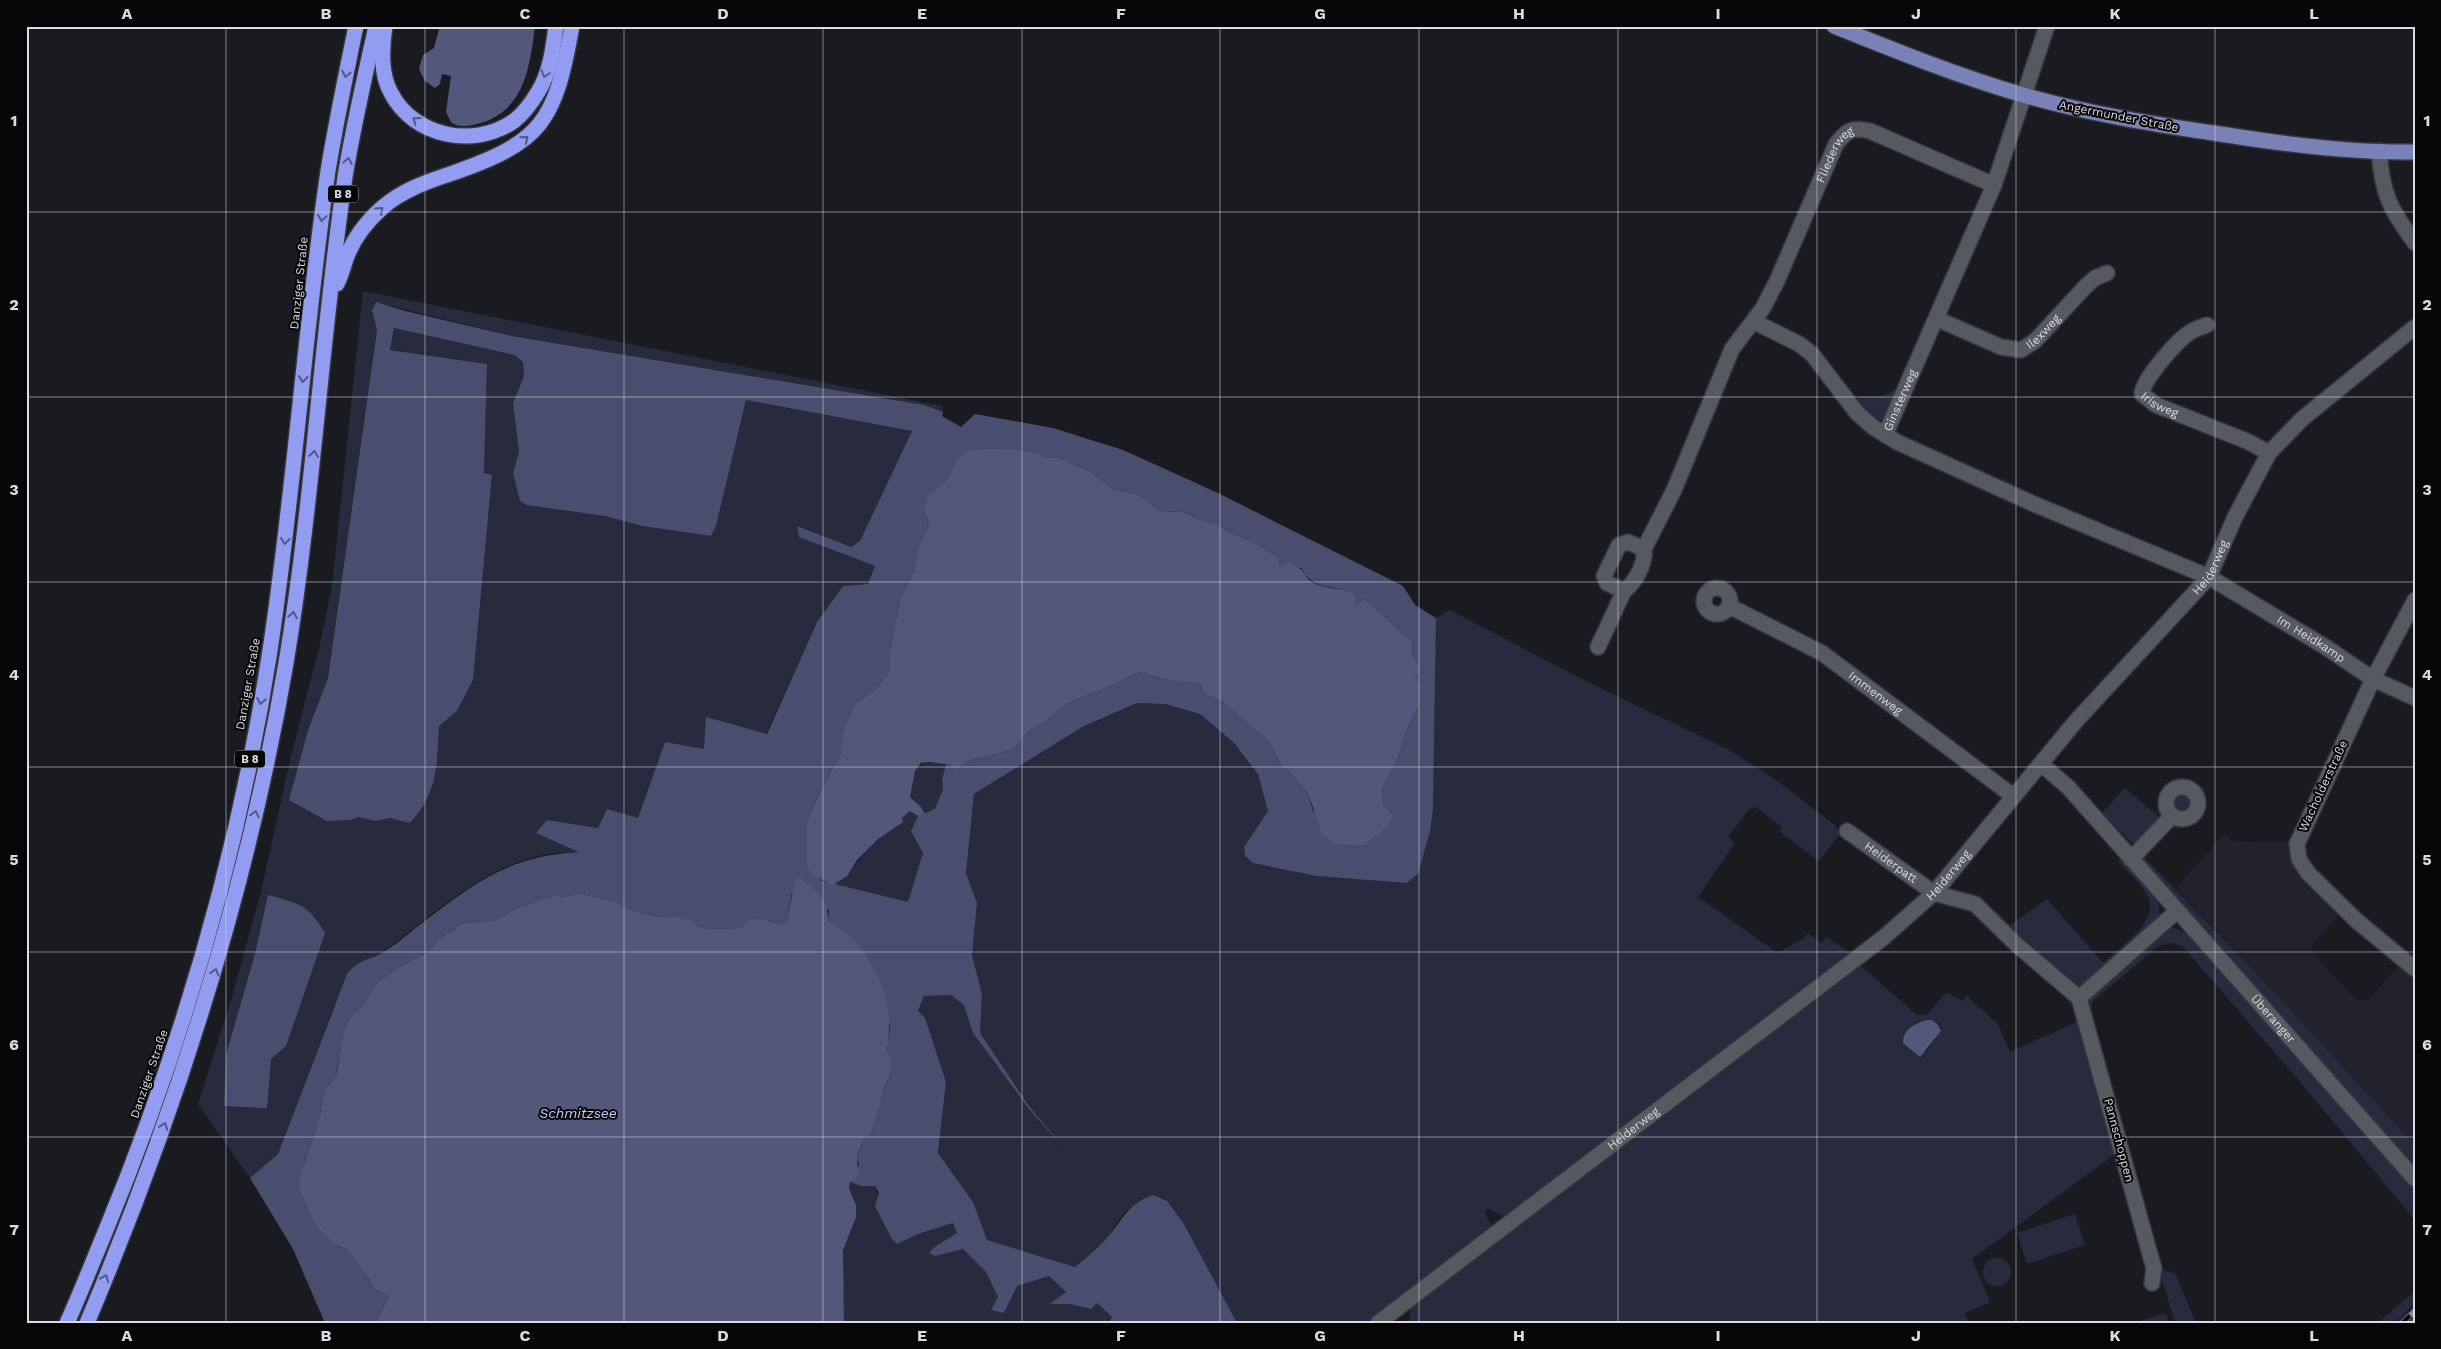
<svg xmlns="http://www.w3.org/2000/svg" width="2441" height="1349" font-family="'Work Sans',sans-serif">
<rect width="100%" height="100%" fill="#1a1b21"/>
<g fill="#21222e">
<polygon points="2224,834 2231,840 2241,842 2287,841 2301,867 2343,910 2312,945 2312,952 2355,999 2368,1001 2402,962 2415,971 2415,1145 2176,888"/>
<polygon points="2415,1303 2415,1323 2393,1323"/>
</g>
<g fill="#282b3e" fill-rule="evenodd">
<path d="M 363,291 L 942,406 L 943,412 L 924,405 L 512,336 L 375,302 L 372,310 L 377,330 L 328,678 L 308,730 L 289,800 L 350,820 L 359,817 L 375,821 L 390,818 L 410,822 C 438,793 437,764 439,726 L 457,711 L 473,680 L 492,475 L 484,473 L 487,364 L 390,350 L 394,328 L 514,355 L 523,362 L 524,376 L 513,403 L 519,452 L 513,473 L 605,516 L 642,526 L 711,536 L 716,526 L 746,400 L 912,431 L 860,541 L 851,547 L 797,527 L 799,537 L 875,566 L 868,584 L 843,586 L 817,622 L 766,734 L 704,749 L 665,742 L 638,818 L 607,809 L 598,828 L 547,820 L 580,852 C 570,852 559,852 549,854 C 485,864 433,915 382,953 L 374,956 L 335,1004 L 278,1154 L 250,1178 L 198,1104 L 232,997 L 261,892 L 291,756 L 320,644 L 332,586 Z"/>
<polygon points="1894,390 1897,391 1887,414 1881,420 1873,417 1857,401 1860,396 1883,396"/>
<polygon points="1450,610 1586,681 1731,751 1776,780 1836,826 1839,835 1819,861 1780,832 1782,827 1756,807 1749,809 1728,837 1735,843 1698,897 1778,953 1804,938 1808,933 1822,943 1826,937 1854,955 1505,1218 1488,1208 1485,1212 1492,1229 1375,1323 1237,1323 1184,1224 1141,1199 1123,1214 1106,1240 1075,1267 986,1240 973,1202 938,1153 946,1082 918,1011 924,996 951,995 965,1005 973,1033 1029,1109 1056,1138 1029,1106 980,1033 982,994 972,955 977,903 966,873 974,794 1084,726 1137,703 1165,704 1200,714 1234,743 1258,774 1268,811 1245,847 1317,876 1408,883 1418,874 1430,832 1433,809 1436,618"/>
<path d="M 929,762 L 946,765 L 942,779 L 943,788 L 935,809 L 925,814 L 921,807 L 910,797 C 913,782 912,765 929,762 Z"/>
<polygon points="2125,788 2164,821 2138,843 2131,842 2102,813"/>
<circle cx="2182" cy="803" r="12"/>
<path d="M 910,811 L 918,816 L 911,831 L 923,853 L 909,903 L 833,885 C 852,875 860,854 877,840 C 885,833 895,828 903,822 L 902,818 Z"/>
<polygon points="2143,856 2254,971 2415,1145 2415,1169 2138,861"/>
<path d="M 2122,858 C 2137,874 2164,894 2159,918 L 2090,983 L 2077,986 L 2005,929 L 2047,899 L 2103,963 C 2119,948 2160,922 2148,897 C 2142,884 2128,872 2118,861 Z"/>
<path d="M 2175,928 L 2193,936 L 2415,1189 L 2415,1220 L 2297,1078 L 2184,948 C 2174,942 2167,942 2157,947 L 2093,1001 L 2090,1012 L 2108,1071 L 2116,1101 L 2116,1117 L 2086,1002 L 2089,995 L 2166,929 Z"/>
<path d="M 1856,962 L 1917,1015 L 1926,1015 L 1946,993 L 1963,1001 L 1967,996 L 1998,1024 L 2010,1052 L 2081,1020 L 2119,1151 L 1972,1259 L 1990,1302 L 1965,1313 L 1969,1323 L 1409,1323 L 1412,1301 ZM 1919,1021 L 1940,1031 L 1926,1052 L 1910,1028 Z"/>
<path d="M 850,1182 L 861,1186 L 875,1186 L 897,1244 L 918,1234 L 953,1223 L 958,1233 L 936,1246 L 935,1255 L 963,1249 L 986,1272 L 998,1297 L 992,1310 L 1004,1313 L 1017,1286 L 1049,1276 L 1066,1292 L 1051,1304 L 1070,1304 L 1091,1309 L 1097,1303 L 1112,1317 L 1109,1323 L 844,1323 C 844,1299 841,1275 843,1251 C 845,1229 865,1212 849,1188 Z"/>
<polygon points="2075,1214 2085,1245 2027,1264 2017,1233"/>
<circle cx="1997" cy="1272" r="14"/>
<polygon points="2159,1269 2175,1273 2196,1323 2175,1323"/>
<polygon points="2415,1291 2415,1303 2393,1323 2378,1323"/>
<polygon points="2164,1314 2167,1316 2169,1323 2133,1323"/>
</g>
<g fill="#494e6f" fill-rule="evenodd">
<path d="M 376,302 L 405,311 L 512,336 L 924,405 L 943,412 L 942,416 L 961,427 L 975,414 L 1053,428 L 1123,450 L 1218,493 L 1403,586 L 1415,605 L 1436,618 L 1433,809 L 1430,832 L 1418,874 L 1407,883 L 1317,876 L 1253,863 L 1245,856 L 1244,847 L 1268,811 L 1258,774 L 1234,743 L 1200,714 L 1165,704 L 1137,703 L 1084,726 L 974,794 L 966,873 L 977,903 L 972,955 L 982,994 L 980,1033 L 1029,1106 L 1065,1149 L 1029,1109 L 973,1033 L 964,1005 L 951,995 L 924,996 L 918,1011 L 925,1018 L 946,1082 L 938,1153 L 973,1202 L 987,1240 L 1075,1267 C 1085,1258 1096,1250 1105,1240 C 1123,1221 1126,1204 1153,1195 L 1167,1201 L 1184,1224 L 1237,1323 L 1109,1323 L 1112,1317 L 1097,1303 L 1091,1309 L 1070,1304 L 1050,1304 L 1066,1292 L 1049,1276 L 1017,1286 L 1004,1313 L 991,1310 L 998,1297 L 986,1272 L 963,1249 L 935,1256 L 929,1253 L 936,1246 L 957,1233 L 953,1223 L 918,1234 L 897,1244 L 892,1239 L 875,1206 L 879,1193 L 875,1186 L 861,1186 L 850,1182 L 859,1165 L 857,1156 L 864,1140 L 871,1134 L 880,1107 L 883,1090 L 891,1072 L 887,1053 L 890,1025 L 838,927 L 828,921 L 829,910 L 792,892 L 787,921 L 780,925 L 763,919 L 742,928 L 707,929 L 698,926 L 691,920 L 675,916 L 657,917 L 632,910 L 617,902 L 578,893 L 564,897 L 555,895 L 519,907 L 496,920 L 464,923 L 457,926 L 453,932 L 447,933 L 437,941 L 427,953 L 402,965 L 378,982 L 363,1004 L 363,1007 L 353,1016 L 346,1030 L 334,1082 L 327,1088 L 323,1096 L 319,1120 L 304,1163 L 311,1213 L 317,1228 L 334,1244 L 346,1249 L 368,1277 L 373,1288 L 389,1297 L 375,1323 L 325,1323 L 293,1249 L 250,1178 L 278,1154 L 347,974 C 356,961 369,960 382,953 C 396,945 409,933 422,923 C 476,882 509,856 579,852 L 536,833 L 547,820 L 598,828 L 607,809 L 638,818 L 665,742 L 704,749 L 706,717 L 767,734 L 817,622 L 843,586 L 868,584 L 875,566 L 799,537 L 797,526 L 851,547 L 860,541 L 912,431 L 746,400 L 716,526 L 711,536 L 642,526 L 605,516 L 527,505 L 520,501 L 513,473 L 519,452 L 513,403 L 524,376 L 523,362 L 514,355 L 394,328 L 390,350 L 487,364 L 484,473 L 492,475 L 473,680 L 457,711 L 439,726 C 437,765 438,793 410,823 L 390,818 L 375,821 L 359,817 L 350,820 L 327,821 L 289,800 L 308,730 L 328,678 L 377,330 L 372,310 ZM 1038,453 L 1045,458 L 1059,458 L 1091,472 L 1113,489 L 1139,495 L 1160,511 L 1184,512 L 1197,519 L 1217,524 L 1227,531 L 1257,544 L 1279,558 L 1280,567 L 1301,568 C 1315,593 1333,583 1354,594 L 1355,605 L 1364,599 C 1382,612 1395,628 1412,641 L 1413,658 L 1418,663 L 1415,678 L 1419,704 L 1408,727 L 1398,758 L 1382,789 L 1384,807 L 1313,811 L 1308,793 L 1289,771 L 1283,768 L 1269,742 L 1222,701 L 1205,695 L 1200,684 L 1168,680 L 1141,672 L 1129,676 L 1118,683 L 1068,703 L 1045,722 L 1030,730 L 1012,750 L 968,761 L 955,771 L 950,765 L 946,765 L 942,779 L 943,789 L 935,809 L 918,816 L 911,831 L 923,853 L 908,902 L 822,881 L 807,867 L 807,821 L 818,796 L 841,753 L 855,704 L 877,688 L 890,671 L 890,650 L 900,599 L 913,573 L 919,545 L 929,525 C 920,497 927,500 946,482 C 951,477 953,466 956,460 Z"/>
<path d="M 268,895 C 300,904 308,904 325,933 L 286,1046 L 271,1059 L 267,1108 L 224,1106 L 226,1055 L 255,954 Z"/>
</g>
<g fill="#53587b">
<path d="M 433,26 L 535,26 C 530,67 524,113 477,124 C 468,126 459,128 451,122 L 446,112 L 451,76 L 442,74 L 440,84 L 435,88 L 425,81 L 419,69 L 423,55 L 434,48 L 439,29 Z"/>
<path d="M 1009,449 L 1038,453 L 1045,458 L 1059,458 L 1091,472 L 1113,489 L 1139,495 L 1160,511 L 1184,512 L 1197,519 L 1217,524 L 1227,531 L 1257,544 L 1279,558 L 1280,567 L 1289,562 C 1292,564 1296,565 1299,568 C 1306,573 1307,581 1316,584 C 1329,590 1341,587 1355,594 L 1355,605 L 1364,599 C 1382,612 1395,628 1412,641 L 1413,658 L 1418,663 L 1420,670 L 1415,678 L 1420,685 L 1419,704 L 1408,727 L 1398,758 L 1382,789 L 1384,807 L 1393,816 L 1388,826 L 1365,845 L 1336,844 L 1322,834 L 1308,793 L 1289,771 L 1283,768 L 1269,742 L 1222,701 L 1205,695 L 1200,684 L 1168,680 L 1141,672 L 1129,676 L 1118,683 L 1068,703 L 1045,722 L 1030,730 L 1012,750 L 968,761 L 955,771 L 950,765 L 929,762 L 921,763 L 915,771 L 910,797 L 921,807 L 925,814 L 918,816 L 910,811 L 902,818 L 903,822 L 878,839 L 857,860 L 847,876 L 833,885 L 812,875 L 807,867 L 807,821 L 818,796 L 841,753 L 843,734 L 855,704 L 877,688 L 890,671 L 890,650 L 900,599 L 913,573 L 919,545 L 929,525 L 924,508 L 928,496 L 947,480 L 956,460 L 970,450 Z"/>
<path d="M 800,878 C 817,891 829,899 828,921 C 864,940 890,985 889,1026 C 889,1035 888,1044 887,1053 L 891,1058 L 891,1072 L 883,1090 L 880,1107 L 871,1134 L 864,1140 L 857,1155 L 858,1176 L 850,1182 L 849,1188 L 856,1205 L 856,1217 L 843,1250 L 844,1323 L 375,1323 L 389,1297 L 373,1288 L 368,1277 L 346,1249 L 334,1244 L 317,1228 L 300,1190 L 299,1182 C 304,1160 313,1140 319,1119 C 322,1109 321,1097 326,1088 C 329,1085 333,1084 334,1080 C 344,1057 337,1021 363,1007 L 363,1004 L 378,982 L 402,965 L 427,953 L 437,941 L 447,933 L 453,932 L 457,926 L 464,923 L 496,920 L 519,907 L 555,895 L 564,897 L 578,893 L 617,902 L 632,910 L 657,917 L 675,916 L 691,920 L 698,926 L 707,929 L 742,928 L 750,920 L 763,919 L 780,925 L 787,921 L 795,880 Z"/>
<path d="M 1932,1020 L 1937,1024 L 1941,1031 L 1920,1057 L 1903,1043 C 1902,1028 1920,1020 1932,1020 Z"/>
</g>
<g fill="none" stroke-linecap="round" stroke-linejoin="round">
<defs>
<g id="minor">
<path d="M 2379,151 C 2382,194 2390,209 2415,243"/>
<path id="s1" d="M 1937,319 L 2001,347 L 2021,350 L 2035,341 L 2086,286 L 2095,278 L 2107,273"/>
<path id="s2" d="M 1753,321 L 1799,344 L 1812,354 L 1857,413 L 1873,427 L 1897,442 L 2034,504 L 2209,577 L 2324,646 L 2373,679 L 2415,698"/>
<path id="s3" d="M 2207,325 C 2202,327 2194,329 2189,333 C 2177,341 2142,380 2142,394 L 2156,405 L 2249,442 L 2269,453"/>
<path id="s4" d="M 1885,435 L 1994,185 L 2047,26"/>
<circle cx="1717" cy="601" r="13"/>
<polyline points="1624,591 1607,583 1604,576 1619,545 1628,542 1644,549"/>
<polyline points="2415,600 2373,679 2297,844 2299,859 2308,873 2357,921 2415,969"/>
<path id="s5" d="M 1729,606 L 1822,653 L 2013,796"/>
<path id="s6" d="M 1598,647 L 1624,591 C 1635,583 1646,563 1644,549 L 1674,490 L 1732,349 L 1763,308 L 1777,281 L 1836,144 C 1847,130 1852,127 1870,131 L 1994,185"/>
<path id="s7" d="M 2041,764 L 2068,787 L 2415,1179"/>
<circle cx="2182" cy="803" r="16"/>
<path id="s8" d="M 1847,831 L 1934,893 L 1975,904 L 2017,945 L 2079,998"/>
<polyline points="2131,859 2172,816"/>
<polyline points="2152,1283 2154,1268 2151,1258 2079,998 2177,911"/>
<path id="s9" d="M 1378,1323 L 1883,938 L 1934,893 L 2076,721 L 2209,577 L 2235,517 L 2269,453 L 2302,419 L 2415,327"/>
</g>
<path id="major" d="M 1834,26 C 1896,51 1958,76 2023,95 C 2089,114 2158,125 2227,135 C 2289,145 2352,153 2415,152"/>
<g id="highway">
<path d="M 385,26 C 382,49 380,73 391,93 C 414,137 474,149 514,121 C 523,114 532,102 538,92 C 550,73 553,48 556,26"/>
<path d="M 337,284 C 341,276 343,268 346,259 C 353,239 367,221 383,207 C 403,190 426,182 450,174 C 543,142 555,122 572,26"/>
<path d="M 67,1323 C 81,1292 93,1261 106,1230 C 182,1046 238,854 269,657 C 294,496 304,333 328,171 C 336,122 346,74 356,26"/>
<path d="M 87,1323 C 177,1110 247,891 286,663 C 313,502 321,339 345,177 C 353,127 365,76 376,26"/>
</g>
</defs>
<use href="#minor" stroke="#35353a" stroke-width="18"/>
<use href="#major" stroke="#35353a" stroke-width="18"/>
<use href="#highway" stroke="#35353a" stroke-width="18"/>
<use href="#minor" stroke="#575960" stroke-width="15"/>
<use href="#major" stroke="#7a81b7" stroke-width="15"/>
<use href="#highway" stroke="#929cf1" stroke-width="15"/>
<defs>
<g id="rail">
<polyline points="2402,1323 2415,1311"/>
<polyline points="2413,1323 2415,1321"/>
</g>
</defs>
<use href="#rail" stroke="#86878c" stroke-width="5.5"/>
<use href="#rail" stroke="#060608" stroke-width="4" stroke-dasharray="11" stroke-linecap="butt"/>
</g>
<defs><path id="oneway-chevron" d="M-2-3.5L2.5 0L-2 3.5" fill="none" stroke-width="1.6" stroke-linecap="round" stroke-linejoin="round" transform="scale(1.25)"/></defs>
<g stroke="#535888">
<use href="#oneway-chevron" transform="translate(346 74) rotate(102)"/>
<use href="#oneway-chevron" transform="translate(545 74) rotate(108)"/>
<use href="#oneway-chevron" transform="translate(416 120) rotate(-144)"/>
<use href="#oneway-chevron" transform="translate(525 139) rotate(-40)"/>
<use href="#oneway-chevron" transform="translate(348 161) rotate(-79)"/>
<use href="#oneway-chevron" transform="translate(380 210) rotate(-42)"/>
<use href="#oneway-chevron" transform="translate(322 218) rotate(98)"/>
<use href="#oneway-chevron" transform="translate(303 379) rotate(96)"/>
<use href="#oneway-chevron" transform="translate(314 454) rotate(-84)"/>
<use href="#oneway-chevron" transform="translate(285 541) rotate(97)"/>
<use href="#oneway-chevron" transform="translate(293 615) rotate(-81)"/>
<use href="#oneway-chevron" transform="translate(261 701) rotate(100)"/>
<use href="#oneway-chevron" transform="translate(255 814) rotate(-77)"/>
<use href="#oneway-chevron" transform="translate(215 972) rotate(-74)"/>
<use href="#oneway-chevron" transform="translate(164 1126) rotate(-70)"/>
<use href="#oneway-chevron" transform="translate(105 1278) rotate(-68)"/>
</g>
<path fill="none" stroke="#dbdce0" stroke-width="1" stroke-opacity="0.55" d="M 226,26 L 226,1323M 425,26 L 425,1323M 624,26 L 624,1323M 823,26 L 823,1323M 1022,26 L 1022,1323M 1220,26 L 1220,1323M 1419,26 L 1419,1323M 1618,26 L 1618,1323M 1817,26 L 1817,1323M 2016,26 L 2016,1323M 2215,26 L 2215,1323M 26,212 L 2415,212M 26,397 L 2415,397M 26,582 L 2415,582M 26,767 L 2415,767M 26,952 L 2415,952M 26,1137 L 2415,1137"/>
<g text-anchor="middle" stroke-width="4" stroke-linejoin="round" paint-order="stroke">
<g fill="#060608" stroke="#9b9c9f" stroke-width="1">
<rect x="328" y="185.5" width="30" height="17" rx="4"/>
<rect x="235" y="750.5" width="30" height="17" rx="4"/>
</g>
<g font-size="11" font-weight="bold" fill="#dbdce0">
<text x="343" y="198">B 8</text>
<text x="250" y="763">B 8</text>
</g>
<g font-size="12" fill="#dbdce0" stroke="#060608">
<text transform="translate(2119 116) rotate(11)" y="4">Angermunder Straße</text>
<text dy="4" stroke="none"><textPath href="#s6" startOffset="550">Fliederweg</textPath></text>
<text transform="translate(299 283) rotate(-84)" y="4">Danziger Straße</text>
<text dy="4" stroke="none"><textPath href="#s1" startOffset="119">Ilexweg</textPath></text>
<text dy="4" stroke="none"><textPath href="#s4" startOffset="38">Ginsterweg</textPath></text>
<text dy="4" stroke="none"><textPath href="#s3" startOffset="119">Irisweg</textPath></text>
<text dy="4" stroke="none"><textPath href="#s9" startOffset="1131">Heiderweg</textPath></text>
<text dy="4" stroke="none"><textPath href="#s2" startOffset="651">Im Heidkamp</textPath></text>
<text transform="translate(248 684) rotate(-80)" y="4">Danziger Straße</text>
<text dy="4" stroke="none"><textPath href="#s5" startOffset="171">Immenweg</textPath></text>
<text transform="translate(2323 786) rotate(-65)" y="4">Wacholderstraße</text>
<text dy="4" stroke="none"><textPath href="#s8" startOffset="54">Heiderpatt</textPath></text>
<text dy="4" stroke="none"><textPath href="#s9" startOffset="726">Heiderweg</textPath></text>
<text dy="4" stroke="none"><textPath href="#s7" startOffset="345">Überanger</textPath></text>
<text transform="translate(149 1074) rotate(-71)" y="4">Danziger Straße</text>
<text dy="4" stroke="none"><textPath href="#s9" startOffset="321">Heiderweg</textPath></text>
<text transform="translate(2119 1140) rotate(75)" y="4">Pannschoppen</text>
</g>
<g font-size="14" font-style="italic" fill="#c4ccfd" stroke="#060608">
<text x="578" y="1118">Schmitzsee</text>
</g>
</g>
<rect width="2441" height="1349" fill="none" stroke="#060608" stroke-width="55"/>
<rect x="28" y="28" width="2386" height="1294" fill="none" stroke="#dbdce0" stroke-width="2"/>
<g font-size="16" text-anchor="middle" font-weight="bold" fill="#dbdce0">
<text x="127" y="19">A</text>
<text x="326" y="19">B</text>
<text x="525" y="19">C</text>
<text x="723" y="19">D</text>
<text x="922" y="19">E</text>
<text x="1121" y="19">F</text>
<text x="1320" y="19">G</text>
<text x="1519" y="19">H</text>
<text x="1718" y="19">I</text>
<text x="1916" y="19">J</text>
<text x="2115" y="19">K</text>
<text x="2314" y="19">L</text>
<text x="14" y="126">1</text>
<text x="2427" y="126">1</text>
<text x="14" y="310">2</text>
<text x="2427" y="310">2</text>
<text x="14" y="495">3</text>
<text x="2427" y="495">3</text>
<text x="14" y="680">4</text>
<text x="2427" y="680">4</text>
<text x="14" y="865">5</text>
<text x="2427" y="865">5</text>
<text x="14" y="1050">6</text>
<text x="2427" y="1050">6</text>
<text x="14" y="1235">7</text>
<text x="2427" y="1235">7</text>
<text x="127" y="1341">A</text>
<text x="326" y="1341">B</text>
<text x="525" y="1341">C</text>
<text x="723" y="1341">D</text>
<text x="922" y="1341">E</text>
<text x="1121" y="1341">F</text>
<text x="1320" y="1341">G</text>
<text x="1519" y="1341">H</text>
<text x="1718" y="1341">I</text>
<text x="1916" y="1341">J</text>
<text x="2115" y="1341">K</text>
<text x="2314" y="1341">L</text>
</g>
</svg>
